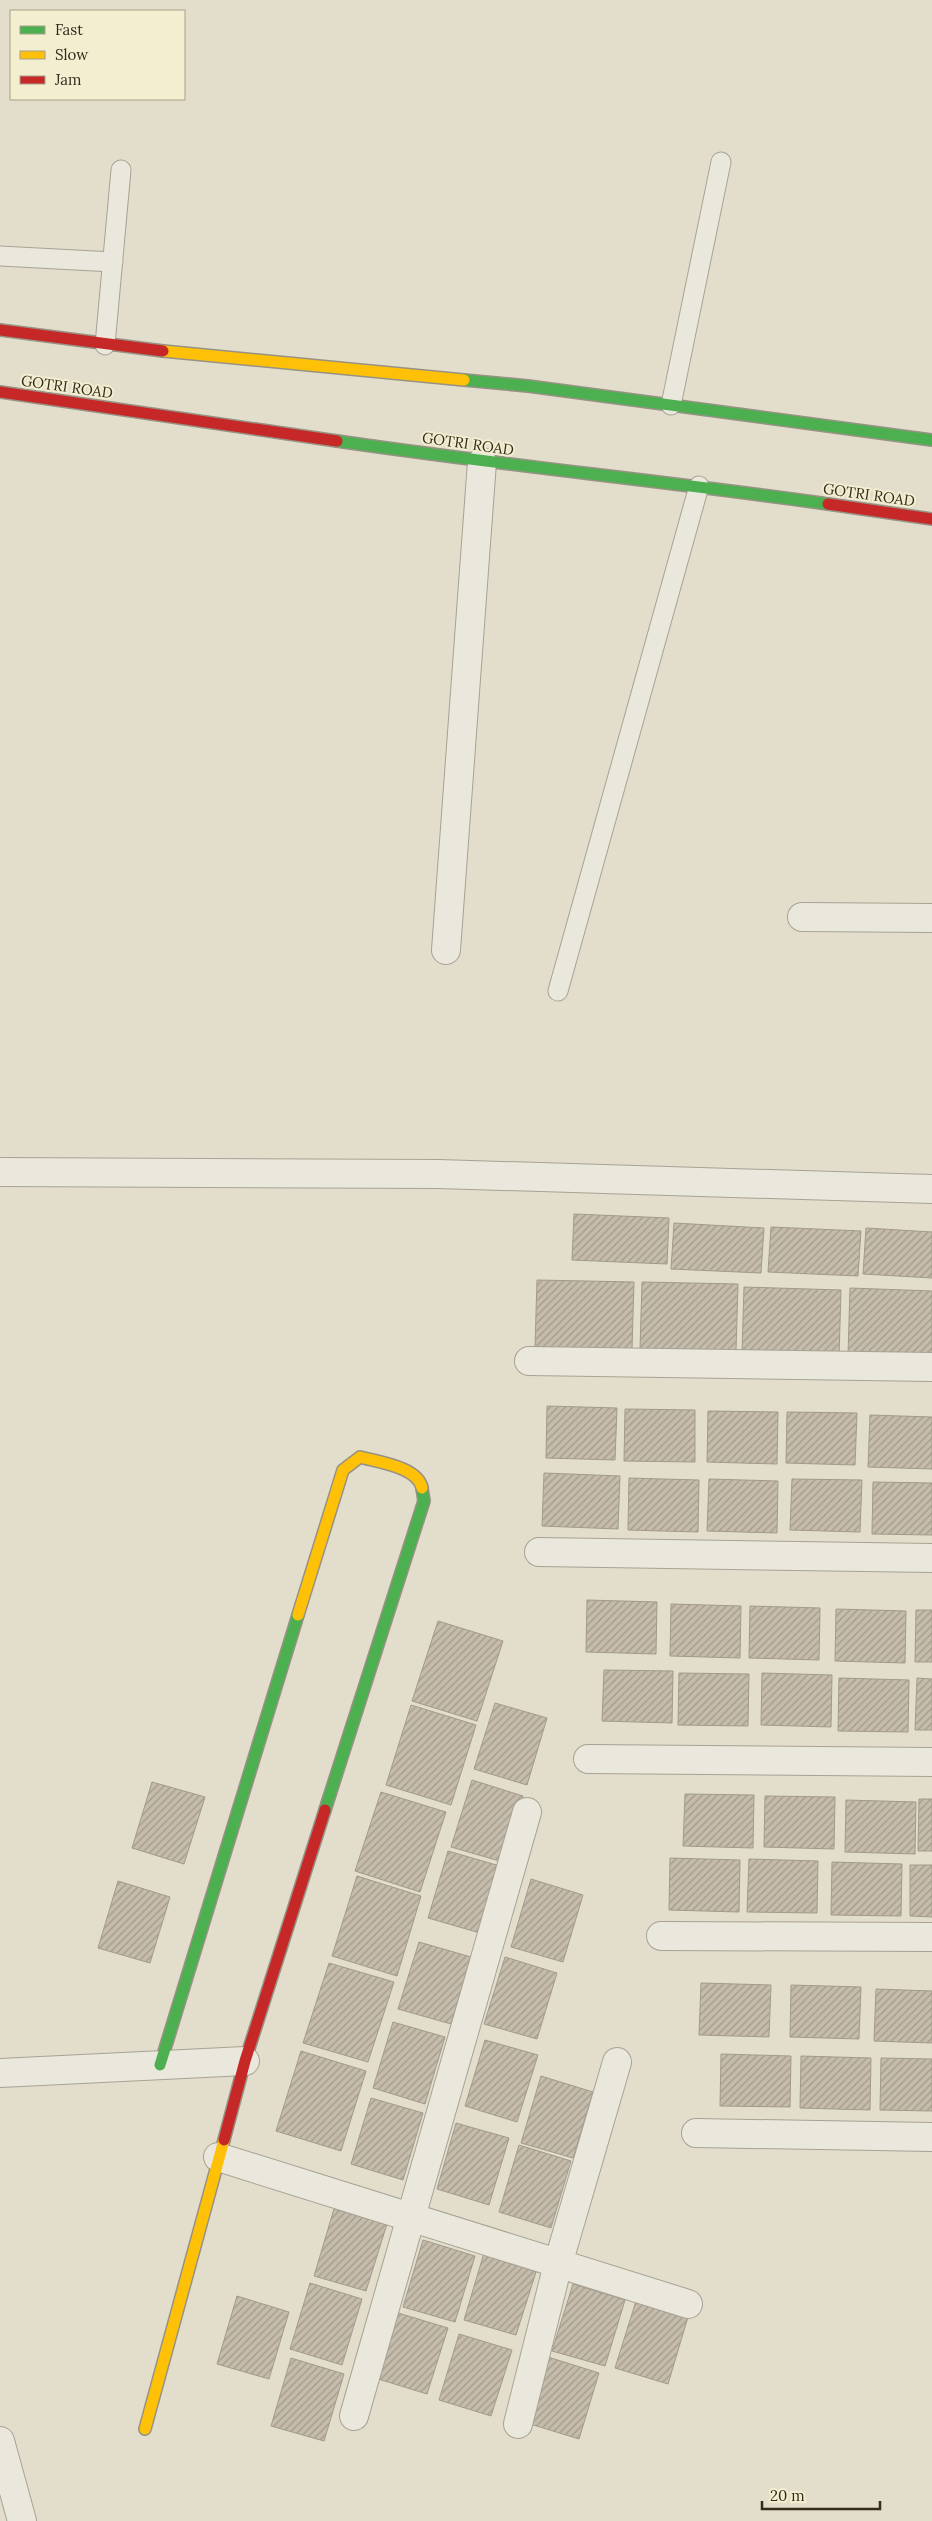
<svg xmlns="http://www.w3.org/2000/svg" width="932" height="2521" font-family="Lora,serif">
<defs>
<pattern id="building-hatch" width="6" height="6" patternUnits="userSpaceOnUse" patternTransform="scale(1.25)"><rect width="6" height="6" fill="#c5bcac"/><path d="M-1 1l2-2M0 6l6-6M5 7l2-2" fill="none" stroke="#a1998b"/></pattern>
</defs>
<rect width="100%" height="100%" fill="#e2decb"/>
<g fill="url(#building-hatch)" stroke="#a29a8a">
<polygon points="574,1214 669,1218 667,1264 572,1260"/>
<polygon points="674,1223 764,1228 761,1273 671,1269"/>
<polygon points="771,1227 861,1231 858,1276 768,1272"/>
<polygon points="866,1228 932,1232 932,1278 863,1274"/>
<polygon points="537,1280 634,1282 632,1349 535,1347"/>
<polygon points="642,1282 738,1284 736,1351 640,1349"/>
<polygon points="744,1287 841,1290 839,1357 742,1354"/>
<polygon points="850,1288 932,1291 932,1357 848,1355"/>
<polygon points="547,1406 617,1408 615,1460 546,1458"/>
<polygon points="625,1409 695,1410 695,1462 624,1461"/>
<polygon points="708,1411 778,1412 777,1464 707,1462"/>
<polygon points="787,1412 857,1413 855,1465 786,1463"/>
<polygon points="870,1415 932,1417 932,1469 868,1467"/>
<polygon points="544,1473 620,1476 618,1529 542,1526"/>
<polygon points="629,1478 699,1480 698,1532 628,1530"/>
<polygon points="709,1479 778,1481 777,1533 707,1531"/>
<polygon points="792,1479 862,1480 860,1532 790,1530"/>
<polygon points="873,1482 932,1483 932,1535 872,1534"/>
<polygon points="587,1600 657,1602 656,1654 586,1652"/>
<polygon points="671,1604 741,1606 740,1658 670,1656"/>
<polygon points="750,1606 820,1608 819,1660 749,1658"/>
<polygon points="836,1609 906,1611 905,1663 835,1661"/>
<polygon points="916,1610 932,1610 932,1662 915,1662"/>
<polygon points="438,1621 503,1641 477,1721 412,1701"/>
<polygon points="604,1670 673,1671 672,1723 602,1721"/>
<polygon points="679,1673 749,1674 748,1726 678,1725"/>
<polygon points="762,1673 832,1675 831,1727 761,1725"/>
<polygon points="839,1678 909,1680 908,1732 838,1731"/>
<polygon points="917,1678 932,1679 932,1730 915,1730"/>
<polygon points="495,1703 547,1718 527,1785 474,1769"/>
<polygon points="411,1705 476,1725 451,1805 386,1785"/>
<polygon points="472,1780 523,1796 503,1862 451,1847"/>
<polygon points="152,1782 205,1797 184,1864 132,1848"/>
<polygon points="381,1792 446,1812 420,1892 355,1871"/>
<polygon points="685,1794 754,1795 753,1848 683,1846"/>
<polygon points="765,1796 835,1797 834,1849 764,1847"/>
<polygon points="919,1799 932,1799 932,1851 918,1851"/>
<polygon points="846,1800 916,1802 915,1854 845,1852"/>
<polygon points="448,1851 500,1866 480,1933 428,1918"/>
<polygon points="670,1858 740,1860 739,1912 669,1910"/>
<polygon points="749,1859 818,1861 817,1913 747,1912"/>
<polygon points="832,1862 902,1864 901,1916 831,1915"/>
<polygon points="910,1865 932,1865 932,1917 910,1916"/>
<polygon points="357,1876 421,1896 397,1976 332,1956"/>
<polygon points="531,1879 583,1895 563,1962 511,1947"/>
<polygon points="118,1881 170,1897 150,1963 98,1948"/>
<polygon points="419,1942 471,1957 451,2024 398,2009"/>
<polygon points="505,1957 557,1973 537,2039 484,2024"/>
<polygon points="329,1963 394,1982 368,2062 303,2043"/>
<polygon points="701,1983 771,1985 769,2037 699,2035"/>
<polygon points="791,1985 861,1987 859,2039 790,2037"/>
<polygon points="876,1989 932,1991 932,2043 874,2041"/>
<polygon points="393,2022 445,2037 425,2104 373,2088"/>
<polygon points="485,2040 538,2055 517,2122 465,2106"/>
<polygon points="301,2051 366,2071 341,2151 276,2131"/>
<polygon points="721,2054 791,2056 790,2107 720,2106"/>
<polygon points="801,2056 871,2058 870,2110 800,2108"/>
<polygon points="881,2058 932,2059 932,2111 880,2110"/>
<polygon points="541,2076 593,2092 573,2158 521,2143"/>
<polygon points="371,2098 423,2113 403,2180 351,2164"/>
<polygon points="456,2123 509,2138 489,2205 437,2189"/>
<polygon points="519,2145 571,2161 551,2228 499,2212"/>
<polygon points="334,2209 387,2224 366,2291 314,2276"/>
<polygon points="423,2240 475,2256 455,2322 403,2307"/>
<polygon points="484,2253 537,2269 516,2335 464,2320"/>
<polygon points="310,2283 362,2299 342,2365 290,2349"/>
<polygon points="573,2284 625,2300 605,2366 552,2351"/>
<polygon points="237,2296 289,2312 269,2379 217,2364"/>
<polygon points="636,2301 688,2317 668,2384 615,2368"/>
<polygon points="395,2312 448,2328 427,2394 375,2378"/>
<polygon points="459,2334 512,2350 491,2416 439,2400"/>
<polygon points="548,2357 599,2373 579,2439 527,2423"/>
<polygon points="291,2358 344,2374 324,2441 271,2426"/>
</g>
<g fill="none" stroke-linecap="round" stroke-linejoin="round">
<defs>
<g id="lane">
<polyline points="0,256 113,262"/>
<polyline points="105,345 121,170"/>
<polyline points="671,405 721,162"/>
<polyline points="558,991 699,486"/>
</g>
<g id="street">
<polyline points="802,917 932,918"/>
<polyline points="446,950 482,462"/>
<polyline points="0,1172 439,1174 932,1189"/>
<polyline points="529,1361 932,1367"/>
<polyline points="539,1552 932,1558"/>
<polyline points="588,1759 932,1762"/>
<polyline points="661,1936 932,1937"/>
<polyline points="0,2073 245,2061"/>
<polyline points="696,2133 932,2137"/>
<polyline points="218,2157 688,2304"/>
<polyline points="354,2416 527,1812"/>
<polyline points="518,2424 558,2264 617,2062"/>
<polyline points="0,2441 22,2521"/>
</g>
<g id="fast">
<polyline points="464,380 528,386 932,440"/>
<path d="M 337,441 C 500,465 664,481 828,504"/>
<polyline points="325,1810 424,1501 422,1488"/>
<polyline points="160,2065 298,1615"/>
</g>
<g id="slow">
<polyline points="163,351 464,380"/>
<path d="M 298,1615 L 343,1470 L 360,1457 C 378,1462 418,1467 422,1488"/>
<polyline points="145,2429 224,2140"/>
</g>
<g id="jam">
<polyline points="0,330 163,351"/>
<polyline points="0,392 337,441"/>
<polyline points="828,504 932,519"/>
<polyline points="224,2140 245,2061 325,1810"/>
</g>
</defs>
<use href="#lane" stroke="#a7a294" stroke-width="21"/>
<use href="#street" stroke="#a7a294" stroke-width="30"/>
<use href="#fast" stroke="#979284" stroke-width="14"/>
<use href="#slow" stroke="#979284" stroke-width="14"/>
<use href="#jam" stroke="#979284" stroke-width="14"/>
<use href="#lane" stroke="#eae7dc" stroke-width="19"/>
<use href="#street" stroke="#eae7dc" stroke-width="28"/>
<use href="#fast" stroke="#4caf50" stroke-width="11"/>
<use href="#slow" stroke="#ffc107" stroke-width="11"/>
<use href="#jam" stroke="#c62828" stroke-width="11"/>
</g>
<g text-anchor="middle" stroke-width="4" stroke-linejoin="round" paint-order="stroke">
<g font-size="15" fill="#342b1d" stroke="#f3eed0">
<text transform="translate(67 387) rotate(8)" y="5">GOTRI ROAD</text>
<text transform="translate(468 444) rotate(8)" y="5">GOTRI ROAD</text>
<text transform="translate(869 495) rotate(8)" y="5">GOTRI ROAD</text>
</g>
</g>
<rect x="10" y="10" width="175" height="90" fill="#f3eed0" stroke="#a7a088"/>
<rect x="20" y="26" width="25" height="8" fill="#4caf50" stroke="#a7a088"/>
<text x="55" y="35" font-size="15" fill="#342b1d">Fast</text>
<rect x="20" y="51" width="25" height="8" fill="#ffc107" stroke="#a7a088"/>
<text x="55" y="60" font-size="15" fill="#342b1d">Slow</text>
<rect x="20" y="76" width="25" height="8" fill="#c62828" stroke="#a7a088"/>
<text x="55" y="85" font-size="15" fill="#342b1d">Jam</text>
<path d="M762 2501v8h118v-8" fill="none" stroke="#342b1d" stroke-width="2.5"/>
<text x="770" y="2501" font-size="15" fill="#342b1d" stroke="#f3eed0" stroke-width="4" paint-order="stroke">20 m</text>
</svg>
